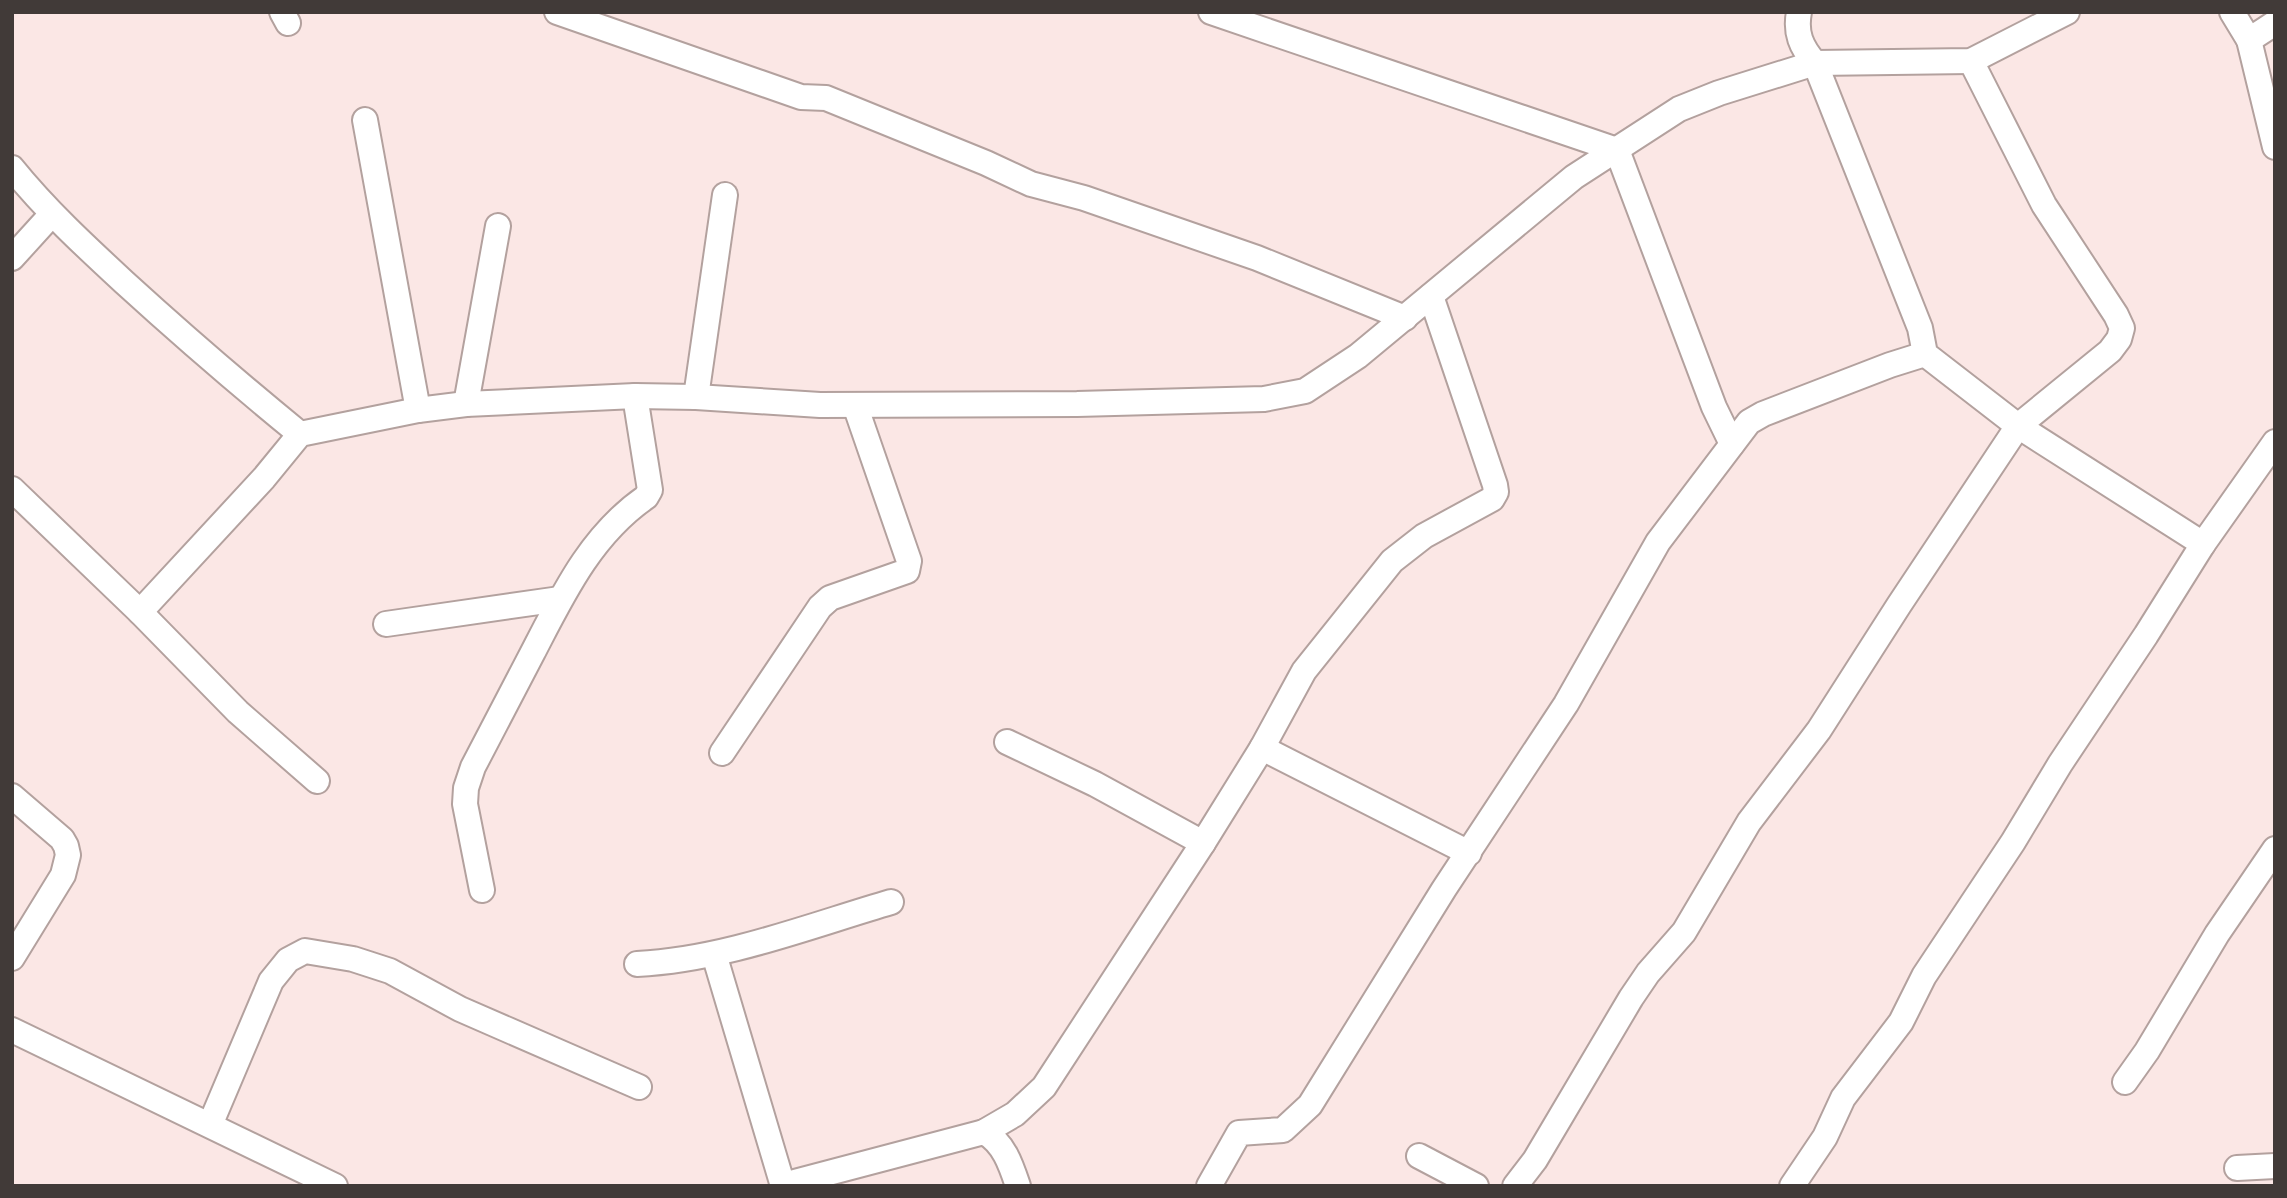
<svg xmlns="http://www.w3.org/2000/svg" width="2287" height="1198" font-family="Mulish,sans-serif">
<rect width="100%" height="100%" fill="#fbe7e5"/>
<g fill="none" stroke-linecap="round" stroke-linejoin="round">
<defs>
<g id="minor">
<polyline points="282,12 288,23"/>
<polyline points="557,12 801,97 826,98 986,163 1031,184 1084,198 1257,258 1405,318"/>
<polyline points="1211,12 1617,150 1714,407 1732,444"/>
<path d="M 1799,12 C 1795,33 1801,47 1815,63 L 1920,328 L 1925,354 L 2018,426 L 2203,544"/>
<polyline points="2232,12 2249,40 2275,147"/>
<polyline points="2249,40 2275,23"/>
<polyline points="365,120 418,410"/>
<path d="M 12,168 C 46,210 85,246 125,283 C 182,335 240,385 300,434"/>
<polyline points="12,258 52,214"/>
<polyline points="696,397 725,195"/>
<polyline points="466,404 498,226"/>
<polyline points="12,489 140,612 238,712 317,781"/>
<polyline points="140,612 264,478 300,434 418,410 466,404 635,396 696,397 820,405 1077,404 1264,399 1305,391 1358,356 1574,177 1679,109 1719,93 1815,63 1971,61 2067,12"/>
<polyline points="386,624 560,599"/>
<polyline points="1007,742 1095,784 1203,843"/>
<polyline points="1262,748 1469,853"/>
<polyline points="722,753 820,607 830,598 907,571 909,561 855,405"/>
<polyline points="12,796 62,839 66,846 68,855 63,875 12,958"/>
<path d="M 482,890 L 465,804 L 466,788 L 473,767 C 493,728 513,690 533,652 C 563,594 591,535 646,497 L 650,490 L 635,396"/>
<polyline points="714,954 783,1186"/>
<path d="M 637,964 C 723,960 809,926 891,902"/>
<polyline points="12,1030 335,1186"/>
<polyline points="2125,1082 2147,1051 2217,934 2275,849"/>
<polyline points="210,1125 271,981 288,960 305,951 353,959 390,971 460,1009 639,1087"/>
<polyline points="984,1132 1015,1114 1044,1087 1203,843 1262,748 1304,671 1392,561 1424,536 1492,499 1496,492 1495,485 1431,296"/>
<polyline points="1419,1156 1476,1186"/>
<polyline points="2237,1168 2275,1166"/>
<path d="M 783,1185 L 984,1132 C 1004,1143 1011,1165 1018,1186"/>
<polyline points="1209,1186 1239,1133 1283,1130 1310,1105 1444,889 1566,704 1658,542 1749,422 1763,414 1890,365 1925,354"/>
<polyline points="1515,1186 1535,1160 1631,998 1648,973 1684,932 1749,822 1819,730 1899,605 2018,426 2110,351 2119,339 2122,328 2116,315 2044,205 1971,61"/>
<polyline points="1792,1186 1825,1137 1843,1098 1901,1022 1924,976 2013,842 2060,764 2146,635 2203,544 2275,442"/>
</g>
</defs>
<use href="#minor" stroke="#b3a19e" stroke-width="28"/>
<use href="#minor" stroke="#fff" stroke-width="24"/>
</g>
<rect width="2287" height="1198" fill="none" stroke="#413a38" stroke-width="28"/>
</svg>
